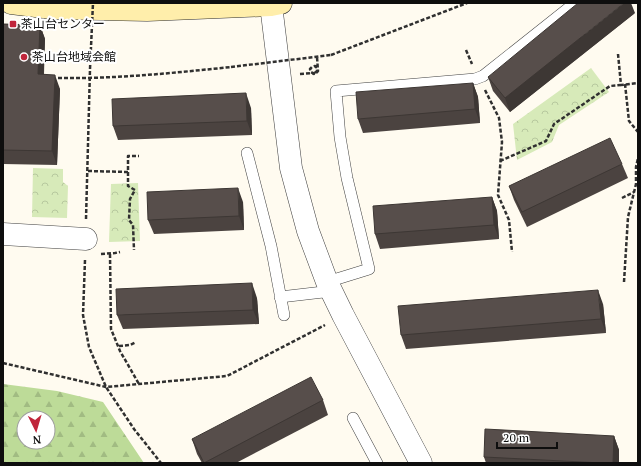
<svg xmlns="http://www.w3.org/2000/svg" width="641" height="466" font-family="'PT Serif','Noto Sans JP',serif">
<defs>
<pattern id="forest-firs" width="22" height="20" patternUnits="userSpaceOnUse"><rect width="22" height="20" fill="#bddb98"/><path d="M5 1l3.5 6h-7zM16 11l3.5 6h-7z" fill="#a1bb82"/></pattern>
<pattern id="park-crowns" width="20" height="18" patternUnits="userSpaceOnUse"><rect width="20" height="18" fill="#d7eab9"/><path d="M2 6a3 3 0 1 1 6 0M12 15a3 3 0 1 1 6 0" fill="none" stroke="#b7c89e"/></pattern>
</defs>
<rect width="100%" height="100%" fill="#fffbf0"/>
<path fill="url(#forest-firs)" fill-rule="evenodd" d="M 3,384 L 57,391 L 103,402 L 144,463 L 3,463 ZM 24,418 L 48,418 L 48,442 L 24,442 Z"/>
<g fill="url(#park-crowns)">
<polygon points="591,68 609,92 559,125 552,142 517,160 513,124"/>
<polygon points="33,168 63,169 63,182 68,186 67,218 32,217"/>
<polygon points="138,183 140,241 109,242 111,184"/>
</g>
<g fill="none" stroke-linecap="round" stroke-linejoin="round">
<defs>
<g id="lane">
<polyline points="247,153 271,246 284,315"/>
<polyline points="327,282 369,269 347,178 340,137 336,91 475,79 483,76 575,3"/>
<polyline points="280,297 332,291"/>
<polyline points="353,418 377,463"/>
</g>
<g id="street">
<polyline points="271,5 291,168 308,231 327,282 343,315 421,463"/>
<polyline points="3,234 86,239"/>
</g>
<polyline id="secondary" points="11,3 52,8 147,10 271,5 281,3"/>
</defs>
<use href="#lane" stroke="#414141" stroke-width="12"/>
<use href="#street" stroke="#414141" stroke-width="23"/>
<use href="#secondary" stroke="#303030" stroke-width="23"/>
<g stroke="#303030" stroke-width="2.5" stroke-dasharray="4 2" stroke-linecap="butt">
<polyline points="466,50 472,64"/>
<polyline points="618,54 621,85 638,83"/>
<polyline points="331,55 467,3"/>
<polyline points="300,74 315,73"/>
<path d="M 58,78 C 116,79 173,73 231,67"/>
<polyline points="625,84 629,121 638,132"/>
<polyline points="485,90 499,118 502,142 498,195 509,220 512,252"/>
<polyline points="500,161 546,141 554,124 610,86 621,85"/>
<polyline points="88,171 128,172 128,156 139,156"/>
<polyline points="128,172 128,186 135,190 130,199 129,220 133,225 134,250"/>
<polyline points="622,198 634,192"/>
<polyline points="86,219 90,69"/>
<polyline points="101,254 115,253 120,252"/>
<polyline points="110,254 111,329 120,351 139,384"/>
<polyline points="85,260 83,315 89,347 106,387 134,429 161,463"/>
<polyline points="624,282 628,217 636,184 636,167 638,158"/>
<polyline points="119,346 130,345 136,342"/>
<polyline points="3,363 106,387 227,376 325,325"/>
</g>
<use href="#lane" stroke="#fff" stroke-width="11"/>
<use href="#street" stroke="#fff" stroke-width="22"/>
<use href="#secondary" stroke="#ffeeab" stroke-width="22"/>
<g stroke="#303030" stroke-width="2.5" stroke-dasharray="4 2" stroke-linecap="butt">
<polyline points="231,67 331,55"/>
<polyline points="90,69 93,3"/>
<polyline points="315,73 317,71 317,68 315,66 312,67 310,69 311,72 314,74 316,73 318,71 317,57"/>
</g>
</g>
<g fill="#4b4340">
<polygon points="635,13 510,112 493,91 488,77"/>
<polygon points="3,24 40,25 45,39 44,74 60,89 57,165 3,164"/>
<polygon points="473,83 478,97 480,123 363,133 358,119"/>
<polygon points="251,108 252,135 118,140 113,126"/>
<polygon points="622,164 628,178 527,227 514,200 509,186"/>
<polygon points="492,197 497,211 499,239 380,249 375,234"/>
<polygon points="243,202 244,230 154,234 148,220"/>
<polygon points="257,298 259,324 123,329 117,315"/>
<polygon points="603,304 606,333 406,349 401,335"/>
<polygon points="323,400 328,415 236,463 202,463 197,454 192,439"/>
<polygon points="614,436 619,450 619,463 486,463 484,457"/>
</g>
<g fill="#3d3734">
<polygon points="624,3 631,3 635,13 510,112 505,98"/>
<polygon points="40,25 45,39 43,88 38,74"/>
<polygon points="55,75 60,89 57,165 52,151"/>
<polygon points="473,83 478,97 480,123 475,109"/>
<polygon points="246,93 251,108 252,135 247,121"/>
<polygon points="238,188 243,202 244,230 239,216"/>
<polygon points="492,197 497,211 499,239 494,225"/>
<polygon points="252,283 257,298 259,324 253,310"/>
<polygon points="598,290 603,304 606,333 601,319"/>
<polygon points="614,436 619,450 619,463 613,463"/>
</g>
<g fill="#574e4b" stroke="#3d3734">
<polygon points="578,3 624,3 505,98 488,77"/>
<polygon points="3,24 40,25 38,74 55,75 52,151 3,150"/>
<polygon points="473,83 475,109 358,119 356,92"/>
<polygon points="246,93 247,121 113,126 112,99"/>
<polygon points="610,138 622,164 522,212 509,186"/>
<polygon points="238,188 239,216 148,220 147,192"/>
<polygon points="492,197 494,225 375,234 373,206"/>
<polygon points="252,283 253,310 117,315 116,289"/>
<polygon points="598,290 601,319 401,335 398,306"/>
<polygon points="311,377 323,400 204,463 192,439"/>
<polygon points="485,429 614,436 613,463 602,463 484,457"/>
</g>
<g fill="#c0253b" stroke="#fff" stroke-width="1.5">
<rect x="9" y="20" width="8" height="8" rx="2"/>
<circle cx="24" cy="57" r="4"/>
</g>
<g text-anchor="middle" stroke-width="4" stroke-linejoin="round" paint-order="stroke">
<g font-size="12" fill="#0e0e0e" stroke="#fff" text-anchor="start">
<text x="21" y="28">茶山台センター</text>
<text x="32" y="61">茶山台地域会館</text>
</g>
</g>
<rect width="641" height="466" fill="none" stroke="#0e0e0e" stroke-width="8"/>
<g transform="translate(36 430) rotate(175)"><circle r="19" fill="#ffffff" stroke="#9f9f9f"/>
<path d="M0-3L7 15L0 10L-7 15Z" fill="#c0253b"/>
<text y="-6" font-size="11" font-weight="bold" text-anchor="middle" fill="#0e0e0e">N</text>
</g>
<path d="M497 442v6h60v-6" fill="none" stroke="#0e0e0e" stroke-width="2"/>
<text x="503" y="442" font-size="12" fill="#0e0e0e" stroke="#ffffff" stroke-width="3" paint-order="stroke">20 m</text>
</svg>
